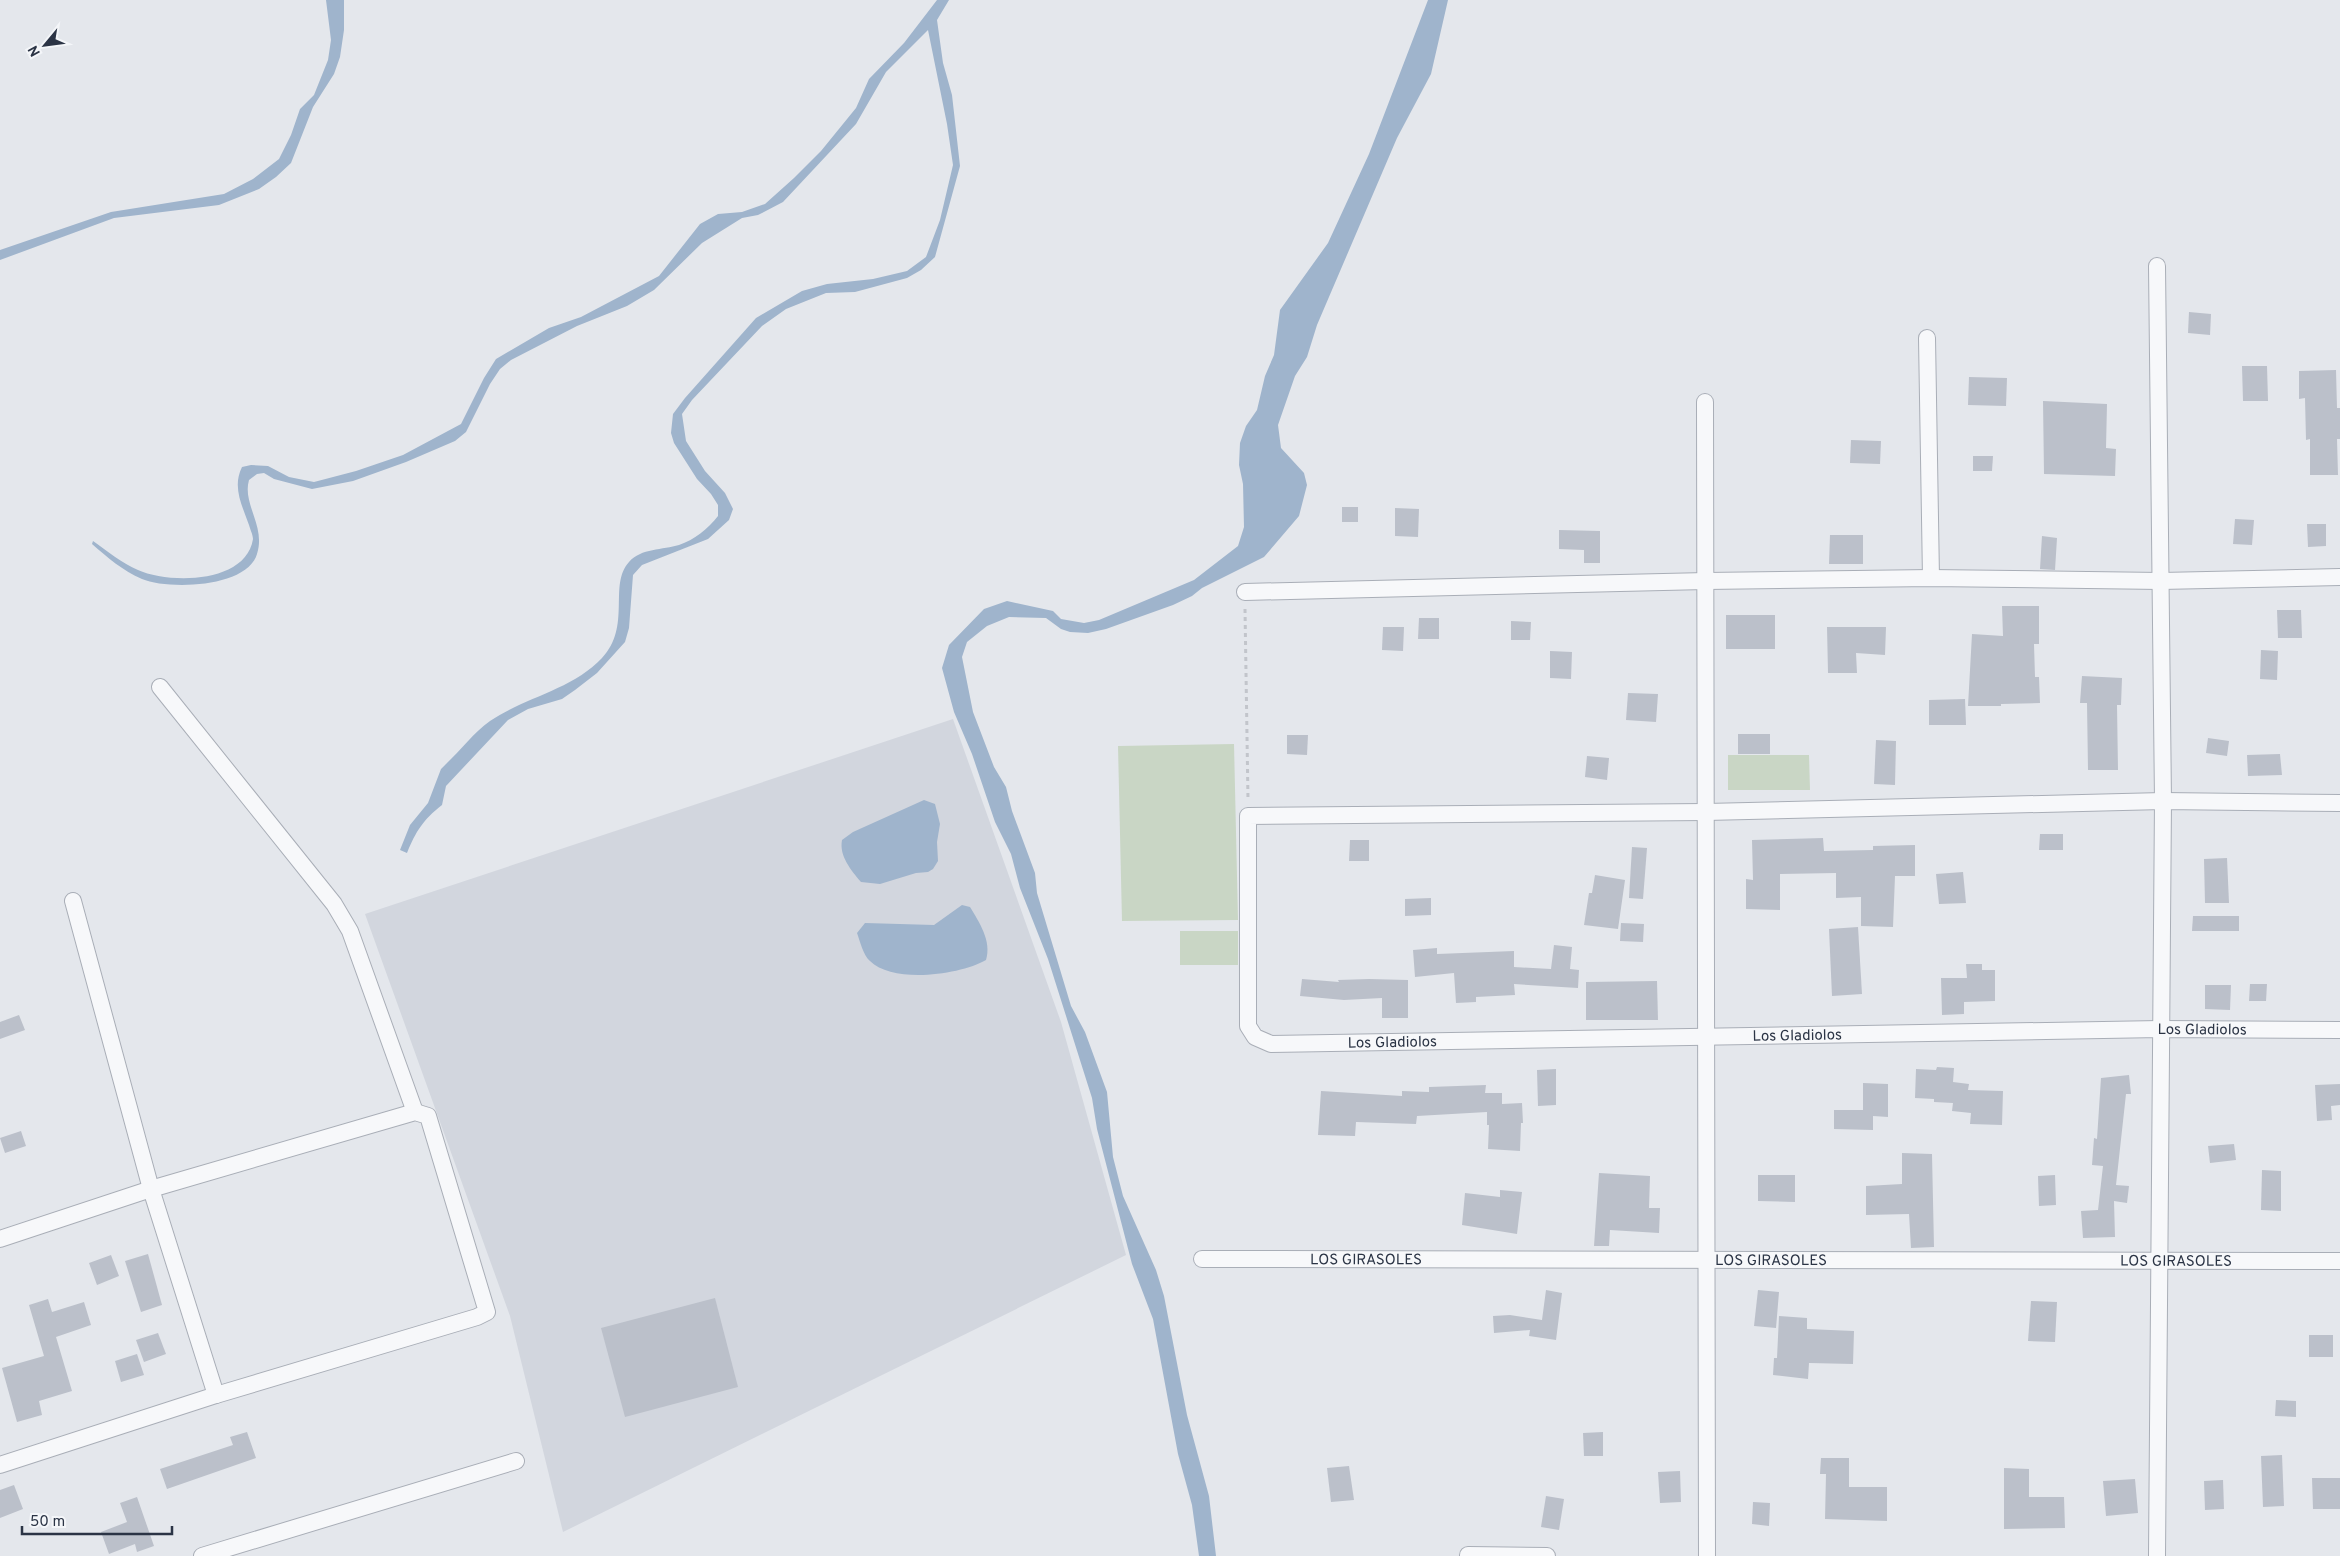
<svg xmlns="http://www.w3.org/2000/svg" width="2340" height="1556" font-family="Overpass,sans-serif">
<rect width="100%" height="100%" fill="#e4e7ec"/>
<polygon fill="#d2d6de" points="953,719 1061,1022 1126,1255 563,1532 510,1316 365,914"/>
<g fill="#c9d6c5">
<polygon points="1234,744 1238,920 1122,921 1118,746"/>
<polygon points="1728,755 1809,755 1810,790 1728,790"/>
<rect x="1180" y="931" width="58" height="34"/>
</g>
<g fill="#9fb4cc">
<polygon points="326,0 344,0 344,30 340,57 334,74 313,107 291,163 276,177 259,189 219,205 114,218 0,260 0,250 111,212 224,194 253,179 279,159 291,135 300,109 314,95 328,60 331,40"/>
<path d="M 937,0 L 949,0 L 937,20 L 943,63 L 952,95 L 960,166 L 935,257 L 921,270 L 907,278 L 855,292 L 826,293 L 786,309 L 762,326 L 692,400 L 682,414 L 686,441 L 705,471 L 725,493 L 733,509 L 729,520 L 708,539 L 642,565 L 633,575 L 629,628 L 625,642 L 597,673 L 575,690 L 562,699 L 528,709 L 508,720 L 446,786 L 442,805 C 423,820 416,831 407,853 L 400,850 L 410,825 L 428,803 L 441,769 L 446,764 C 461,750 474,732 490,721 C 525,697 572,690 602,658 C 632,626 608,585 629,562 C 641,548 663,550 679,545 C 694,540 708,529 718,516 L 718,505 L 711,494 L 697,479 L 674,443 L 671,433 L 673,414 L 685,398 L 756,318 L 802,291 L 827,284 L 873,279 L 907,271 L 926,257 L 940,220 L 953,165 L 947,124 L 928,30 L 886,72 L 856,124 L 783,202 L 758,215 L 742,218 L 702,243 L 654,290 L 627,306 L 577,326 L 511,360 L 500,369 L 490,384 L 466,432 L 455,441 L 406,462 L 353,481 L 312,489 L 274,479 L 264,473 L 257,474 L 249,480 C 242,504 266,526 257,554 C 247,588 168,590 142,579 C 123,571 107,557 92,544 L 93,541 C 107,551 122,563 138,570 C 169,584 246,584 253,539 C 253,535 250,529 249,525 C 242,505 232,487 242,467 L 251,465 L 268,466 L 289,477 L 314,482 L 356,471 L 403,455 L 461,424 L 484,378 L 496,359 L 549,328 L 581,317 L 659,276 L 700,224 L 718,214 L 742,212 L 765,204 L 794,178 L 821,151 L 856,108 L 869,79 L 904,43 Z"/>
<polygon points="1428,0 1448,0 1431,74 1397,138 1317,325 1307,357 1295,376 1278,425 1281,448 1304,473 1307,485 1299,516 1264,557 1202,588 1192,596 1173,605 1106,629 1088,633 1070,632 1061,629 1046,618 1009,617 987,626 967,642 962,657 973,712 994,767 1006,787 1012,811 1035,873 1037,893 1071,1006 1085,1032 1107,1092 1113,1157 1123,1196 1156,1270 1164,1296 1187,1415 1209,1496 1216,1556 1199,1556 1192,1505 1178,1454 1153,1319 1132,1264 1097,1129 1092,1098 1048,959 1020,888 1011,854 995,822 972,754 954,712 942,668 949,645 984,609 1007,601 1053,611 1061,619 1084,623 1099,620 1194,580 1238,546 1244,527 1243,484 1239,465 1240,443 1246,426 1257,410 1265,376 1274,355 1280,310 1328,243 1369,154"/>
<path d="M 924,800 L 935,804 L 940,824 L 937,842 L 938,861 L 933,869 L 928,872 L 916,873 L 880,884 L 861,882 C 851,870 839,856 842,840 L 853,832 Z"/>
<path d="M 962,905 L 970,907 C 979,922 992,941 986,960 C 960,975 893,984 870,961 C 863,955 860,941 857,933 L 865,923 L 934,925 Z"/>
</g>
<g fill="#bbc0ca">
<polygon points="2189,312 2211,314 2210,335 2188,333"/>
<polygon points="2242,366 2267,366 2268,401 2243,401"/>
<polygon points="2336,370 2337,408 2340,408 2340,439 2337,439 2338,475 2310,475 2310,439 2306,440 2305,398 2299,399 2299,371"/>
<polygon points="1969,377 2007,378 2006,406 1968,405"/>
<polygon points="2043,401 2107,404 2106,448 2116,449 2115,476 2044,474"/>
<polygon points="1851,440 1881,441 1880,464 1850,463"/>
<polygon points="1973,456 1993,456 1992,471 1973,471"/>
<rect x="1342" y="507" width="16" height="15"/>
<polygon points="1395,508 1419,509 1418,537 1395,536"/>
<polygon points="2235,519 2254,520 2252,545 2233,544"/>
<polygon points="2307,524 2326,524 2326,546 2308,547"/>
<polygon points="1559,530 1600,531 1600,563 1584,563 1584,550 1559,549"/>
<polygon points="1830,535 1863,535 1863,564 1829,564"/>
<polygon points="2042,536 2057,538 2055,570 2040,569"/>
<polygon points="2002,606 2039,606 2039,644 2034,644 2035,677 2039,677 2040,703 2001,704 2001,706 1968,706 1972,634 2003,636"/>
<polygon points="2277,610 2301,610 2302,638 2278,638"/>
<rect x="1726" y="615" width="49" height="34"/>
<polygon points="1419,618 1439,618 1439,639 1418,639"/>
<polygon points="1511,621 1531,622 1530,640 1511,640"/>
<polygon points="1383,627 1404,627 1403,651 1382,650"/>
<polygon points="1827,627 1886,627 1885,655 1856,653 1857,673 1828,673"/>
<polygon points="2261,650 2278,651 2277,680 2260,679"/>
<polygon points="1550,651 1572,652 1571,679 1550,678"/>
<polygon points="2082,676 2122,678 2121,705 2117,705 2118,770 2088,770 2087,703 2080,703"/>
<polygon points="1628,693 1658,694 1656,722 1626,720"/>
<polygon points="1965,699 1966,725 1929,725 1929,700"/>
<rect x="1738" y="734" width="32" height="20"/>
<polygon points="1287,735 1308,735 1307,755 1287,754"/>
<polygon points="2208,738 2229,741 2227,756 2206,753"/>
<polygon points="1876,740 1896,741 1895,785 1874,784"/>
<polygon points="2280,754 2282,775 2248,776 2247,755"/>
<polygon points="1587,756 1609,758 1607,780 1585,777"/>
<polygon points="2040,834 2063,834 2063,850 2039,850"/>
<polygon points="1823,838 1824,851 1873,850 1873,846 1915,845 1915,876 1895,876 1893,927 1861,926 1861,897 1836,898 1836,873 1780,874 1780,910 1746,909 1746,879 1753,880 1752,840"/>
<polygon points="1350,840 1369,840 1369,861 1349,861"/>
<polygon points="1632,847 1647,848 1643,899 1629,898"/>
<polygon points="2227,858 2229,903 2205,903 2204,859"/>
<polygon points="1963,872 1966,903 1939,904 1936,874"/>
<polygon points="1595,875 1625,880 1618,929 1584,925 1589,893 1592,893"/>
<polygon points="1431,898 1431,915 1405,916 1405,899"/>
<polygon points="2193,916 2239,916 2239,931 2192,931"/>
<polygon points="1621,923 1644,924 1643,942 1620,941"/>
<polygon points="1858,927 1862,994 1832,996 1829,929"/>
<polygon points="1554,945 1572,947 1570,969 1579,970 1578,988 1514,984 1515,995 1476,997 1476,1002 1456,1003 1454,973 1415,977 1413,950 1437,948 1437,954 1514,951 1514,967 1551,969"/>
<polygon points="1966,964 1982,964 1982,970 1995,970 1995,1001 1964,1002 1964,1014 1942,1015 1941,978 1967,978"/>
<polygon points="1302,979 1339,982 1338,980 1369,979 1408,980 1408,1018 1382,1018 1382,998 1344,1000 1300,996"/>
<polygon points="1657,981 1658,1020 1586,1020 1586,982"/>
<polygon points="2250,984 2267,984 2266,1001 2249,1001"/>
<polygon points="2205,985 2231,985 2230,1010 2205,1009"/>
<polygon points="19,1015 25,1030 0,1039 0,1022"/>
<polygon points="1937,1067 1954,1068 1953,1082 1969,1084 1968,1090 2003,1091 2002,1125 1970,1124 1971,1113 1952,1111 1953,1103 1934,1102 1934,1099 1915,1098 1916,1069 1936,1070"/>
<polygon points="1556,1069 1556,1105 1538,1106 1537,1070"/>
<polygon points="2129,1075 2131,1094 2126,1094 2116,1185 2129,1186 2127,1203 2114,1201 2115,1237 2083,1238 2081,1211 2098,1210 2103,1166 2092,1165 2094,1138 2097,1139 2101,1078"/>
<polygon points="1863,1083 1888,1084 1888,1117 1873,1116 1873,1130 1834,1129 1834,1110 1863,1110"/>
<polygon points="2340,1084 2340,1105 2331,1106 2332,1120 2317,1121 2315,1085"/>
<polygon points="1486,1085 1485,1093 1502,1093 1502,1104 1522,1103 1523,1123 1521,1123 1520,1151 1488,1149 1489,1125 1487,1125 1487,1112 1417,1116 1416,1124 1356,1122 1355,1136 1318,1135 1321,1091 1402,1096 1402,1091 1429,1092 1429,1087"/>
<polygon points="21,1131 26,1146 5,1153 0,1138"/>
<polygon points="2234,1144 2236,1160 2210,1163 2208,1146"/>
<polygon points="1902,1153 1932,1154 1934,1247 1911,1248 1909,1214 1866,1215 1866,1186 1902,1184"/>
<polygon points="2262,1170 2281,1171 2281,1211 2261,1210"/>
<polygon points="1599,1173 1650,1176 1649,1208 1660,1208 1659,1233 1610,1230 1609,1246 1594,1246"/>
<polygon points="1758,1175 1795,1175 1795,1202 1758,1201"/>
<polygon points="2055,1175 2056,1205 2039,1206 2038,1176"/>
<polygon points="1500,1190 1522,1192 1517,1234 1462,1225 1465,1193 1500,1197"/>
<polygon points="148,1254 162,1305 141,1312 125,1261"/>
<polygon points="111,1255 119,1276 97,1285 89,1263"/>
<polygon points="1546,1290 1562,1293 1556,1340 1529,1336 1530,1330 1494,1333 1493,1316 1510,1315 1542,1320"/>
<polygon points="1758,1290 1779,1292 1776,1328 1754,1326"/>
<polygon points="715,1298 738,1387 625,1417 601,1328"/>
<polygon points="48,1299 52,1312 84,1302 91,1325 56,1337 72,1391 39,1401 42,1415 17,1422 2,1368 44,1356 29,1305"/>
<polygon points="2031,1301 2057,1302 2055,1342 2028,1341"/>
<polygon points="1779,1316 1807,1318 1807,1329 1854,1331 1853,1364 1809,1363 1808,1379 1773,1375 1774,1358 1777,1358"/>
<polygon points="158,1333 166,1354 144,1362 136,1340"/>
<rect x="2309" y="1335" width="24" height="22"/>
<polygon points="137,1354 144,1375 121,1382 115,1361"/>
<polygon points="2276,1400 2296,1401 2296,1417 2275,1416"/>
<polygon points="247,1432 256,1458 167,1489 160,1469 233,1445 230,1437"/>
<polygon points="1603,1432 1603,1456 1584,1456 1583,1433"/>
<polygon points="2282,1455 2284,1506 2263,1507 2261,1456"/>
<polygon points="1821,1458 1849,1458 1849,1487 1887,1487 1887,1521 1825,1519 1826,1474 1820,1474"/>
<polygon points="1349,1466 1354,1500 1331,1502 1327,1468"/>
<polygon points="2004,1468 2029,1469 2029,1497 2064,1497 2065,1528 2004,1529"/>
<polygon points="1680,1471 1681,1502 1660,1503 1658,1472"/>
<polygon points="2312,1478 2340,1478 2340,1509 2313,1509"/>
<polygon points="2135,1479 2138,1513 2106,1516 2103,1481"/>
<polygon points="2223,1480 2224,1509 2205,1510 2204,1481"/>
<polygon points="14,1485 23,1509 0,1518 0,1490"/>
<polygon points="1546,1496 1564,1499 1559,1530 1541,1527"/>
<polygon points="137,1497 154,1546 137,1552 135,1544 109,1554 101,1532 127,1522 120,1503"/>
<polygon points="1753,1502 1770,1503 1769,1526 1752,1524"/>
</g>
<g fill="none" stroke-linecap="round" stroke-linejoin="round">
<defs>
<g id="street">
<polyline points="2157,266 2163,801 2157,1556"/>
<polyline points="1927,338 1931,578"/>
<polyline points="1705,402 1707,1556"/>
<polyline points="1245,592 1706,581 1931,578 2161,581 2340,577"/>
<polyline points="160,687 334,904 350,931 415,1112"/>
<path id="s1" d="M 2340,803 L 2163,801 L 1706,812 L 1248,816 L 1248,1026 L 1255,1037 L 1271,1044 L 2160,1029 L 2340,1030"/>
<polyline points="73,901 151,1189 216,1395"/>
<polyline points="0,1239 151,1189 415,1112 428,1116 487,1312 477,1317 216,1395 0,1465"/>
<path id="s2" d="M 1202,1259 L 2340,1261"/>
<polyline points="1468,1555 1547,1556"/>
<polyline points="202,1556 516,1461"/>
</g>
</defs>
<use href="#street" stroke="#a9aeb7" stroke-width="18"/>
<polyline stroke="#c2c5cb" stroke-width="3" stroke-dasharray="4 4" stroke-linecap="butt" points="1245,609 1248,800"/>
<use href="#street" stroke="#f7f8fa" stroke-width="16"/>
</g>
<g text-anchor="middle" stroke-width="4.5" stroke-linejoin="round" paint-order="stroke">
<g font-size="15" fill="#2b3445" stroke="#f4f6f9">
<text dy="5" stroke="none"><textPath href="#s1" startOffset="2264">Los Gladiolos</textPath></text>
<text dy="5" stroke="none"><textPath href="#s1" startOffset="1859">Los Gladiolos</textPath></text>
<text dy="5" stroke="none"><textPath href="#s1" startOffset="1454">Los Gladiolos</textPath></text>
<text dy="5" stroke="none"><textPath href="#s2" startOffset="164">LOS GIRASOLES</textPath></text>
<text dy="5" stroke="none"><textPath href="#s2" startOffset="974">LOS GIRASOLES</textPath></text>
<text dy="5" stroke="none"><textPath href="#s2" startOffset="569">LOS GIRASOLES</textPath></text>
</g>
</g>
<g transform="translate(45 45) rotate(241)" stroke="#f4f6f9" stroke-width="4" paint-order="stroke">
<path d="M0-4L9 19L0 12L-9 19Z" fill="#2b3445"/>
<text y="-8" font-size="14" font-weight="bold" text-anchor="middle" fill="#2b3445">N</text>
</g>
<path d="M22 1526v8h150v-8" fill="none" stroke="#2b3445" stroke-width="2.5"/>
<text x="30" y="1526" font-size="15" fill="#2b3445" stroke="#f4f6f9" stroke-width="4" paint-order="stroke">50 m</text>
</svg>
